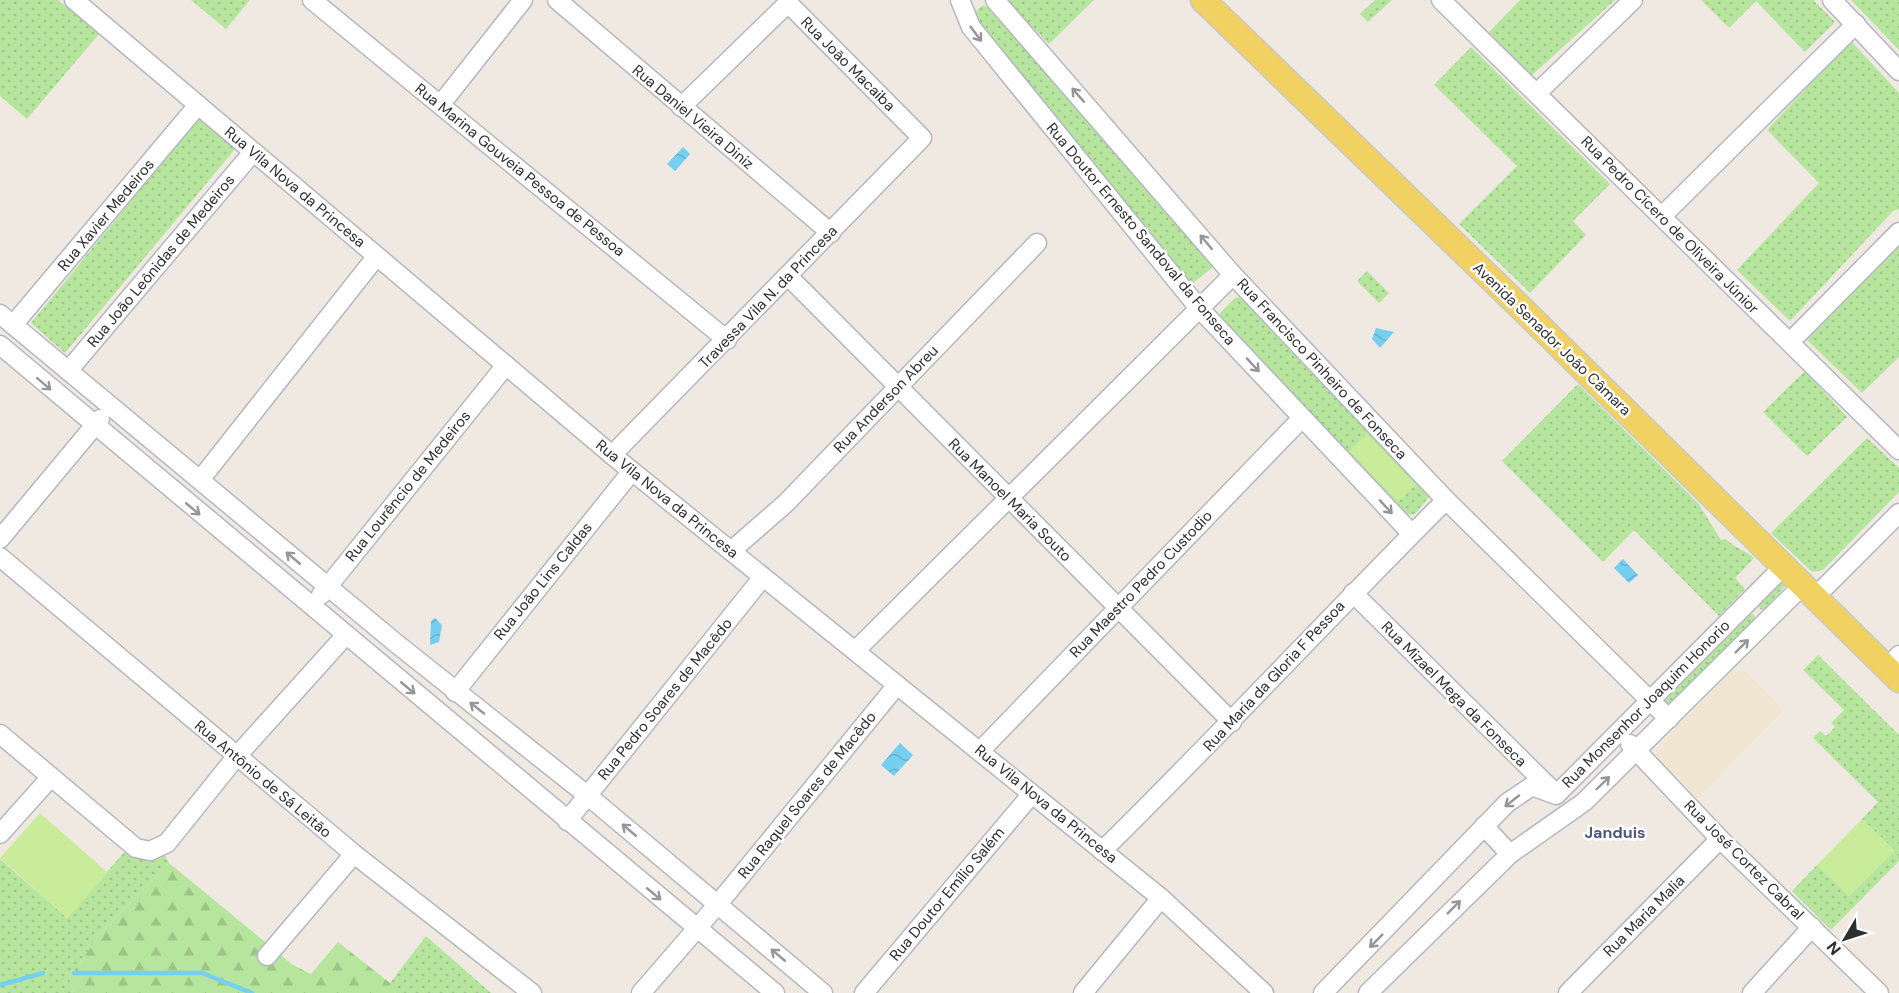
<svg xmlns="http://www.w3.org/2000/svg" width="1899" height="993" font-family="'DM Sans',sans-serif">
<defs>
<pattern id="grass-dots" width="8" height="8" patternUnits="userSpaceOnUse" patternTransform="scale(1.5)"><rect width="8" height="8" fill="#b6e59e"/><path d="M2 2h.1M6 6h.1" fill="none" stroke="#9dc588" stroke-width="1.8" stroke-linecap="round"/></pattern>
<pattern id="forest-firs" width="22" height="20" patternUnits="userSpaceOnUse" patternTransform="scale(1.5)"><rect width="22" height="20" fill="#b6e59e"/><path d="M5 1l3.5 6h-7zM16 11l3.5 6h-7z" fill="#9dc588"/></pattern>
<pattern id="water-waves" width="16" height="10" patternUnits="userSpaceOnUse" patternTransform="scale(1.5)"><rect width="16" height="10" fill="#75cff0"/><path d="M0 5q4-4 8 0t8 0" fill="none" stroke="#66b2ce"/></pattern>
</defs>
<rect width="100%" height="100%" fill="#efe9e1"/>
<polygon fill="#f0e6d1" points="1745,671 1784,710 1698,798 1656,756 1657,748 1731,672"/>
<g fill="url(#grass-dots)">
<polygon points="0,0 58,0 99,34 27,119 0,96"/>
<polygon points="191,0 250,0 226,29"/>
<polygon points="1006,0 1094,0 1049,44"/>
<polygon points="1375,0 1392,0 1368,22 1360,14"/>
<polygon points="1520,0 1615,0 1531,76 1489,32"/>
<polygon points="1701,0 1813,0 1835,22 1805,52 1756,1 1729,28"/>
<polygon points="1851,0 1899,0 1899,50"/>
<polygon points="983,5 995,11 1213,263 1213,267 1193,283 1190,283 980,30 974,13"/>
<polygon points="1851,41 1899,93 1899,209 1893,211 1790,321 1737,270 1819,183 1767,130"/>
<polygon points="1471,47 1610,184 1573,221 1586,235 1530,293 1459,224 1517,166 1434,85"/>
<polygon points="200,117 235,149 65,353 31,323"/>
<polygon points="1899,246 1899,357 1862,393 1807,340"/>
<polygon points="1367,271 1389,293 1379,303 1357,281"/>
<polygon points="1240,297 1430,496 1415,514 1407,515 1220,321 1220,313 1235,298"/>
<polygon points="1805,371 1847,417 1807,456 1763,412"/>
<path d="M 1578,384 L 1698,503 L 1721,540 L 1726,539 C 1735,549 1746,550 1754,558 L 1735,578 L 1745,589 L 1719,616 L 1634,530 L 1603,562 L 1502,461 Z"/>
<polygon points="1867,438 1899,468 1899,492 1823,570 1812,572 1771,533"/>
<polygon points="1782,581 1785,586 1764,610 1760,609 1758,605"/>
<polygon points="1753,614 1755,617 1753,621 1669,706 1665,704 1664,701 1749,615"/>
<polygon points="1818,655 1899,735 1899,861 1831,930 1792,891 1817,865 1849,896 1894,851 1862,819 1878,802 1813,738 1820,731 1826,736 1835,727 1831,723 1844,710 1803,670"/>
<polygon points="127,849 165,855 169,863 103,930 69,978 74,993 0,993 0,859 67,918"/>
<polygon points="426,936 491,993 396,993 390,983"/>
</g>
<polygon fill="url(#forest-firs)" points="169,863 293,965 311,974 338,942 390,983 396,993 74,993 69,978 103,930"/>
<g fill="#c9ec9a">
<polygon points="1367,434 1416,485 1398,502 1349,451"/>
<polygon points="40,813 108,873 67,918 0,858"/>
<polygon points="1862,819 1895,850 1849,896 1817,865"/>
</g>
<g fill="url(#water-waves)">
<polygon points="683,147 690,154 675,171 667,164"/>
<polygon points="1376,328 1394,332 1380,348 1372,339"/>
<polygon points="1623,559 1638,575 1629,583 1614,568"/>
<polygon points="435,618 442,625 439,642 430,645 431,621"/>
<polygon points="900,743 913,755 894,776 881,765"/>
</g>
<g fill="none" stroke-linecap="round" stroke-linejoin="round">
<g stroke="#75cff0" stroke-width="4.5">
<polyline points="74,973 202,973 252,993"/>
<polyline points="0,985 43,973"/>
</g>
<defs>
<g id="minor">
<polyline points="74,0 612,455 1161,898 1264,993"/>
<polyline points="312,0 727,340"/>
<polyline points="557,0 831,233"/>
<polyline points="960,0 971,27 1198,307 1412,534"/>
<polyline points="995,0 1233,275 1446,500 1669,719"/>
<polyline points="1441,0 1899,450"/>
<polyline points="1832,0 1899,71"/>
<polyline points="1537,93 1633,0"/>
<polyline points="441,104 523,0"/>
<polyline points="1662,216 1856,24"/>
<polyline points="788,276 1232,722"/>
<polyline points="0,314 397,644 587,795 823,993"/>
<polyline points="13,325 198,105"/>
<polyline points="1790,342 1899,232"/>
<polyline points="0,345 775,993"/>
<polyline points="68,371 253,152"/>
<polyline points="612,455 922,138 788,3 681,107"/>
<polyline points="200,480 376,257"/>
<polyline points="0,539 100,419"/>
<polyline points="731,551 786,503 1037,243"/>
<polyline points="0,557 354,854 532,993"/>
<polyline points="1353,593 1552,790"/>
<polyline points="321,595 506,365"/>
<polyline points="1815,597 1899,513"/>
<polyline points="855,651 1233,275"/>
<polyline points="1887,668 1899,655"/>
<polyline points="455,692 632,471"/>
<polyline points="0,734 136,848 150,851 167,843 236,757 345,636"/>
<polyline points="1630,744 1720,839 1879,993"/>
<polyline points="981,750 1302,418"/>
<polyline points="567,821 763,577"/>
<polyline points="1484,826 1510,854"/>
<polyline points="0,834 51,777"/>
<path d="M 1102,851 C 1219,736 1330,616 1446,500"/>
<polyline points="267,956 354,854"/>
<polyline points="641,993 718,904 897,685"/>
<polyline points="864,993 1031,795"/>
<polyline points="1083,993 1161,898"/>
<polyline points="1323,993 1507,803 1532,786 1556,795 1784,566"/>
<polyline points="1368,993 1510,854 1584,802 1803,585"/>
<polyline points="1568,993 1720,839"/>
<polyline points="1752,993 1812,927"/>
</g>
<polyline id="major" points="1203,0 1516,303 1899,680"/>
</defs>
<use href="#minor" stroke="#b4b7c1" stroke-width="21"/>
<use href="#major" stroke="#c9c9c9" stroke-width="27"/>
<use href="#minor" stroke="#fff" stroke-width="18"/>
<use href="#major" stroke="#f2d163" stroke-width="24"/>
</g>
<defs><path id="oneway-shaft" d="M-6 0H5M1.5-3L5.5 0L1.5 3" fill="none" stroke-width="1.6" stroke-linecap="round" stroke-linejoin="round" transform="scale(1.5)"/></defs>
<g stroke="#969696">
<use href="#oneway-shaft" transform="translate(976 34) rotate(53)"/>
<use href="#oneway-shaft" transform="translate(1078 95) rotate(-131)"/>
<use href="#oneway-shaft" transform="translate(1206 242) rotate(-130)"/>
<use href="#oneway-shaft" transform="translate(1253 365) rotate(47)"/>
<use href="#oneway-shaft" transform="translate(44 384) rotate(41)"/>
<use href="#oneway-shaft" transform="translate(1386 507) rotate(47)"/>
<use href="#oneway-shaft" transform="translate(193 509) rotate(40)"/>
<use href="#oneway-shaft" transform="translate(293 558) rotate(-140)"/>
<use href="#oneway-shaft" transform="translate(1742 646) rotate(-45)"/>
<use href="#oneway-shaft" transform="translate(408 688) rotate(40)"/>
<use href="#oneway-shaft" transform="translate(477 708) rotate(-142)"/>
<use href="#oneway-shaft" transform="translate(1603 783) rotate(-44)"/>
<use href="#oneway-shaft" transform="translate(1512 801) rotate(142)"/>
<use href="#oneway-shaft" transform="translate(629 830) rotate(-140)"/>
<use href="#oneway-shaft" transform="translate(654 894) rotate(40)"/>
<use href="#oneway-shaft" transform="translate(1454 907) rotate(-45)"/>
<use href="#oneway-shaft" transform="translate(1376 941) rotate(135)"/>
<use href="#oneway-shaft" transform="translate(778 955) rotate(-140)"/>
</g>
<g text-anchor="middle" stroke-width="5" stroke-linejoin="round" paint-order="stroke">
<g font-size="15" fill="#2e2e2e" stroke="#fff">
<text transform="translate(848 64) rotate(45)" y="5">Rua João Macaiba</text>
<text transform="translate(693 117) rotate(40)" y="5">Rua Daniel Vieira Diniz</text>
<text transform="translate(520 170) rotate(39)" y="5">Rua Marina Gouveia Pessoa de Pessoa</text>
<text transform="translate(295 187) rotate(40)" y="5">Rua Vila Nova da Princesa</text>
<text transform="translate(106 215) rotate(-50)" y="5">Rua Xavier Medeiros</text>
<text transform="translate(1670 225) rotate(45)" y="5">Rua Pedro Cícero de Oliveira Júnior</text>
<text transform="translate(1141 234) rotate(50)" y="5">Rua Doutor Ernesto Sandoval da Fonseca</text>
<text transform="translate(161 261) rotate(-50)" y="5">Rua João Leônidas de Medeiros</text>
<text transform="translate(768 297) rotate(-46)" y="5">Travessa Vila N. da Princesa</text>
<text transform="translate(1552 339) rotate(44)" y="5">Avenida Senador João Câmara</text>
<text transform="translate(1322 369) rotate(47)" y="5">Rua Francisco Pinheiro de Fonseca</text>
<text transform="translate(886 399) rotate(-46)" y="5">Rua Anderson Abreu</text>
<text transform="translate(408 486) rotate(-51)" y="5">Rua Lourêncio de Medeiros</text>
<text transform="translate(667 499) rotate(39)" y="5">Rua Vila Nova da Princesa</text>
<text transform="translate(1010 500) rotate(45)" y="5">Rua Manoel Maria Souto</text>
<text transform="translate(543 581) rotate(-51)" y="5">Rua João Lins Caldas</text>
<text transform="translate(1141 584) rotate(-46)" y="5">Rua Maestro Pedro Custodio</text>
<text transform="translate(1274 676) rotate(-47)" y="5">Rua Maria da Gloria F Pessoa</text>
<text transform="translate(1454 694) rotate(45)" y="5">Rua Mizael Mega da Fonseca</text>
<text transform="translate(665 699) rotate(-51)" y="5">Rua Pedro Soares de Macêdo</text>
<text transform="translate(1646 704) rotate(-45)" y="5">Rua Monsenhor Joaquim Honorio</text>
<text transform="translate(263 779) rotate(40)" y="5">Rua Antônio de Sá Leitão</text>
<text transform="translate(807 795) rotate(-51)" y="5">Rua Raquel Soares de Macêdo</text>
<text transform="translate(1046 804) rotate(39)" y="5">Rua Vila Nova da Princesa</text>
<text transform="translate(1744 860) rotate(45)" y="5">Rua José Cortez Cabral</text>
<text transform="translate(947 894) rotate(-50)" y="5">Rua Doutor Emílio Salém</text>
<text transform="translate(1644 916) rotate(-45)" y="5">Rua Maria Malia</text>
</g>
<g font-size="16" font-weight="bold" fill="#4d5680" stroke="#fff">
<text x="1615" y="838">Janduis</text>
</g>
</g>
<g transform="translate(1845 939) rotate(231)" stroke="#ffffff" stroke-width="4.5" paint-order="stroke">
<path d="M0-4.5L10 22L0 15L-10 22Z" fill="#2e2e2e"/>
<text y="-9" font-size="16" font-weight="bold" text-anchor="middle" fill="#2e2e2e">N</text>
</g>
</svg>
